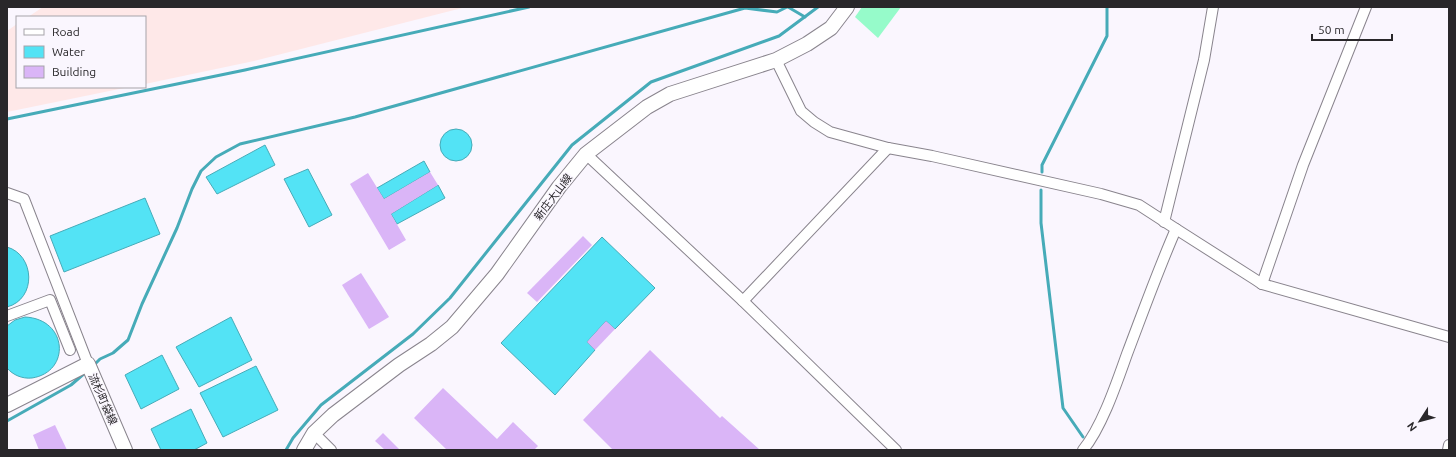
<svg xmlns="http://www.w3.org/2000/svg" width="1456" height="457" font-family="Ubuntu,'Noto Sans JP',sans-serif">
<rect width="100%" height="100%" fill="#faf6fe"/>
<g fill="#fee8e8">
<polygon points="43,7 466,7 254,61 145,84 145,17 28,17"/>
<polygon points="17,24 17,87 129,87 7,112 7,31"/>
</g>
<polygon fill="#96fbca" points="862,7 901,7 878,38 855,17"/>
<g fill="#53e3f5" stroke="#46abb8">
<circle cx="456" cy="145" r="16"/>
<polygon points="265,145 275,165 217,194 206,177"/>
<polygon points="424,161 430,172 384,199 377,188"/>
<polygon points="308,169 332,215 309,227 284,179"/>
<polygon points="438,185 445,198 397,224 391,214"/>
<polygon points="145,198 160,234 64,272 50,236"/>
<polygon points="602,237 655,288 615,329 606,321 587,342 595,350 555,395 501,343"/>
<path d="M 7,247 C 35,255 37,299 7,307 Z"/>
<path d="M 25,317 C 68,319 71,372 32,378 C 22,379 13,375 7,368 L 7,326 L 15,320 Z"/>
<polygon points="231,317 252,360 199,387 176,347"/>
<polygon points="162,355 179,389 141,409 125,375"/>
<polygon points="256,366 278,410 223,437 200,393"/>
<polygon points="191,409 207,443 194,450 161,450 151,429"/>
</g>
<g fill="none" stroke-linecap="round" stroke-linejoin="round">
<g stroke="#46abb8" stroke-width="3">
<polyline points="788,7 805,17"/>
<polyline points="7,119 245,70 529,7"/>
<polyline points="1042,172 1042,165 1107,36 1107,7"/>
<polyline points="1041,190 1041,223 1063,408 1083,437"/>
<polyline points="93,366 100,359 113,353 128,340 142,304 177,228 192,189 201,171 216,157 240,144 355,117 745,8 777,12 787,7"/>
<polyline points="7,421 71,385 86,372"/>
<polyline points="286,450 293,438 321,405 413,334 450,298 572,145 651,82 779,36 818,7"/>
</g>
</g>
<g fill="#dab5f7">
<polygon points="430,172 438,185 391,214 406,240 389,250 350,184 368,173 384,199"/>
<polygon points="583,236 592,245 537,302 527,293"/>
<polygon points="361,273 389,317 369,329 342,285"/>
<polygon points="606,321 615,329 595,350 587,342"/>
<polygon points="650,350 720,418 722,416 760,450 613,450 583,420"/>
<polygon points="443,388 497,439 513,422 538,446 534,450 447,450 414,418"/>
<polygon points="55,425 67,450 39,450 33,435"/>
<polygon points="383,433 400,450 385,450 375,441"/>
</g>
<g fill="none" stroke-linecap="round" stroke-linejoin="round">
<defs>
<g id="minor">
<polyline points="776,60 801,111 814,122 830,132 888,148 932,156 1101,194 1139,205 1176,229 1256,280 1262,284 1449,337"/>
<polyline points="586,154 743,301 896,450"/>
<polyline points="7,193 24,199 88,364"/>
<polyline points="1164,222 1204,60 1213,7"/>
<polyline points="1262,284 1303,165 1366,7"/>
<polyline points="743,301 888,148"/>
<polyline points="7,316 50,300 70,350"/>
<polyline points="314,433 331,450"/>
<path d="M 1083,450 C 1102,427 1117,382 1127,354 C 1143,312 1158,270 1176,229"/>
<polyline points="1448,450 1449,445"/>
</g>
<g id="secondary">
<polyline points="7,405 88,364 125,450"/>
<polyline points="304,450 314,433 333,415 399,365 431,344 452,327 497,274 559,187 586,154 647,107 670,94 776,60 807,44 831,28 847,7"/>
</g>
</defs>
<use href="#minor" stroke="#89848d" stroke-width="12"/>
<use href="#secondary" stroke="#89848d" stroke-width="16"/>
<use href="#minor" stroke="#fff" stroke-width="10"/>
<use href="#secondary" stroke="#fff" stroke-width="14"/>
</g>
<g text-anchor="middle" stroke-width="3" stroke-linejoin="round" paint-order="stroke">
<g font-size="11" fill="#29272a" stroke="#faf6fe">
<text transform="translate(553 197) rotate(-53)" y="4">新庄大山線</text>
<text transform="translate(103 399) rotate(66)" y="4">流杉町袋線</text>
</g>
</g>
<rect width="1456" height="457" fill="none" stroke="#29272a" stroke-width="16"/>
<rect x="16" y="16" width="130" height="72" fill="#faf6fe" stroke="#a6a3a9"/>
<rect x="24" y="29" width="20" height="6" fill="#ffffff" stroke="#a6a3a9"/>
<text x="52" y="36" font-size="12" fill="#29272a">Road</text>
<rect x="24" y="46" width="20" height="12" fill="#53e3f5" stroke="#a6a3a9"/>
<text x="52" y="56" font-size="12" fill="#29272a">Water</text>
<rect x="24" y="66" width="20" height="12" fill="#dab5f7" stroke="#a6a3a9"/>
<text x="52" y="76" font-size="12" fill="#29272a">Building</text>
<g transform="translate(1420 421) rotate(234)" stroke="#faf6fe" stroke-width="3" paint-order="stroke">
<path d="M0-3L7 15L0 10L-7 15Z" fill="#29272a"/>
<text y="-6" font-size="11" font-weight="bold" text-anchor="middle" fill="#29272a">N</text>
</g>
<path d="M1312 34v6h80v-6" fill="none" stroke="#29272a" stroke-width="2"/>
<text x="1318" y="34" font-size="12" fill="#29272a" stroke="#faf6fe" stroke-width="3" paint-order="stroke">50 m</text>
</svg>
